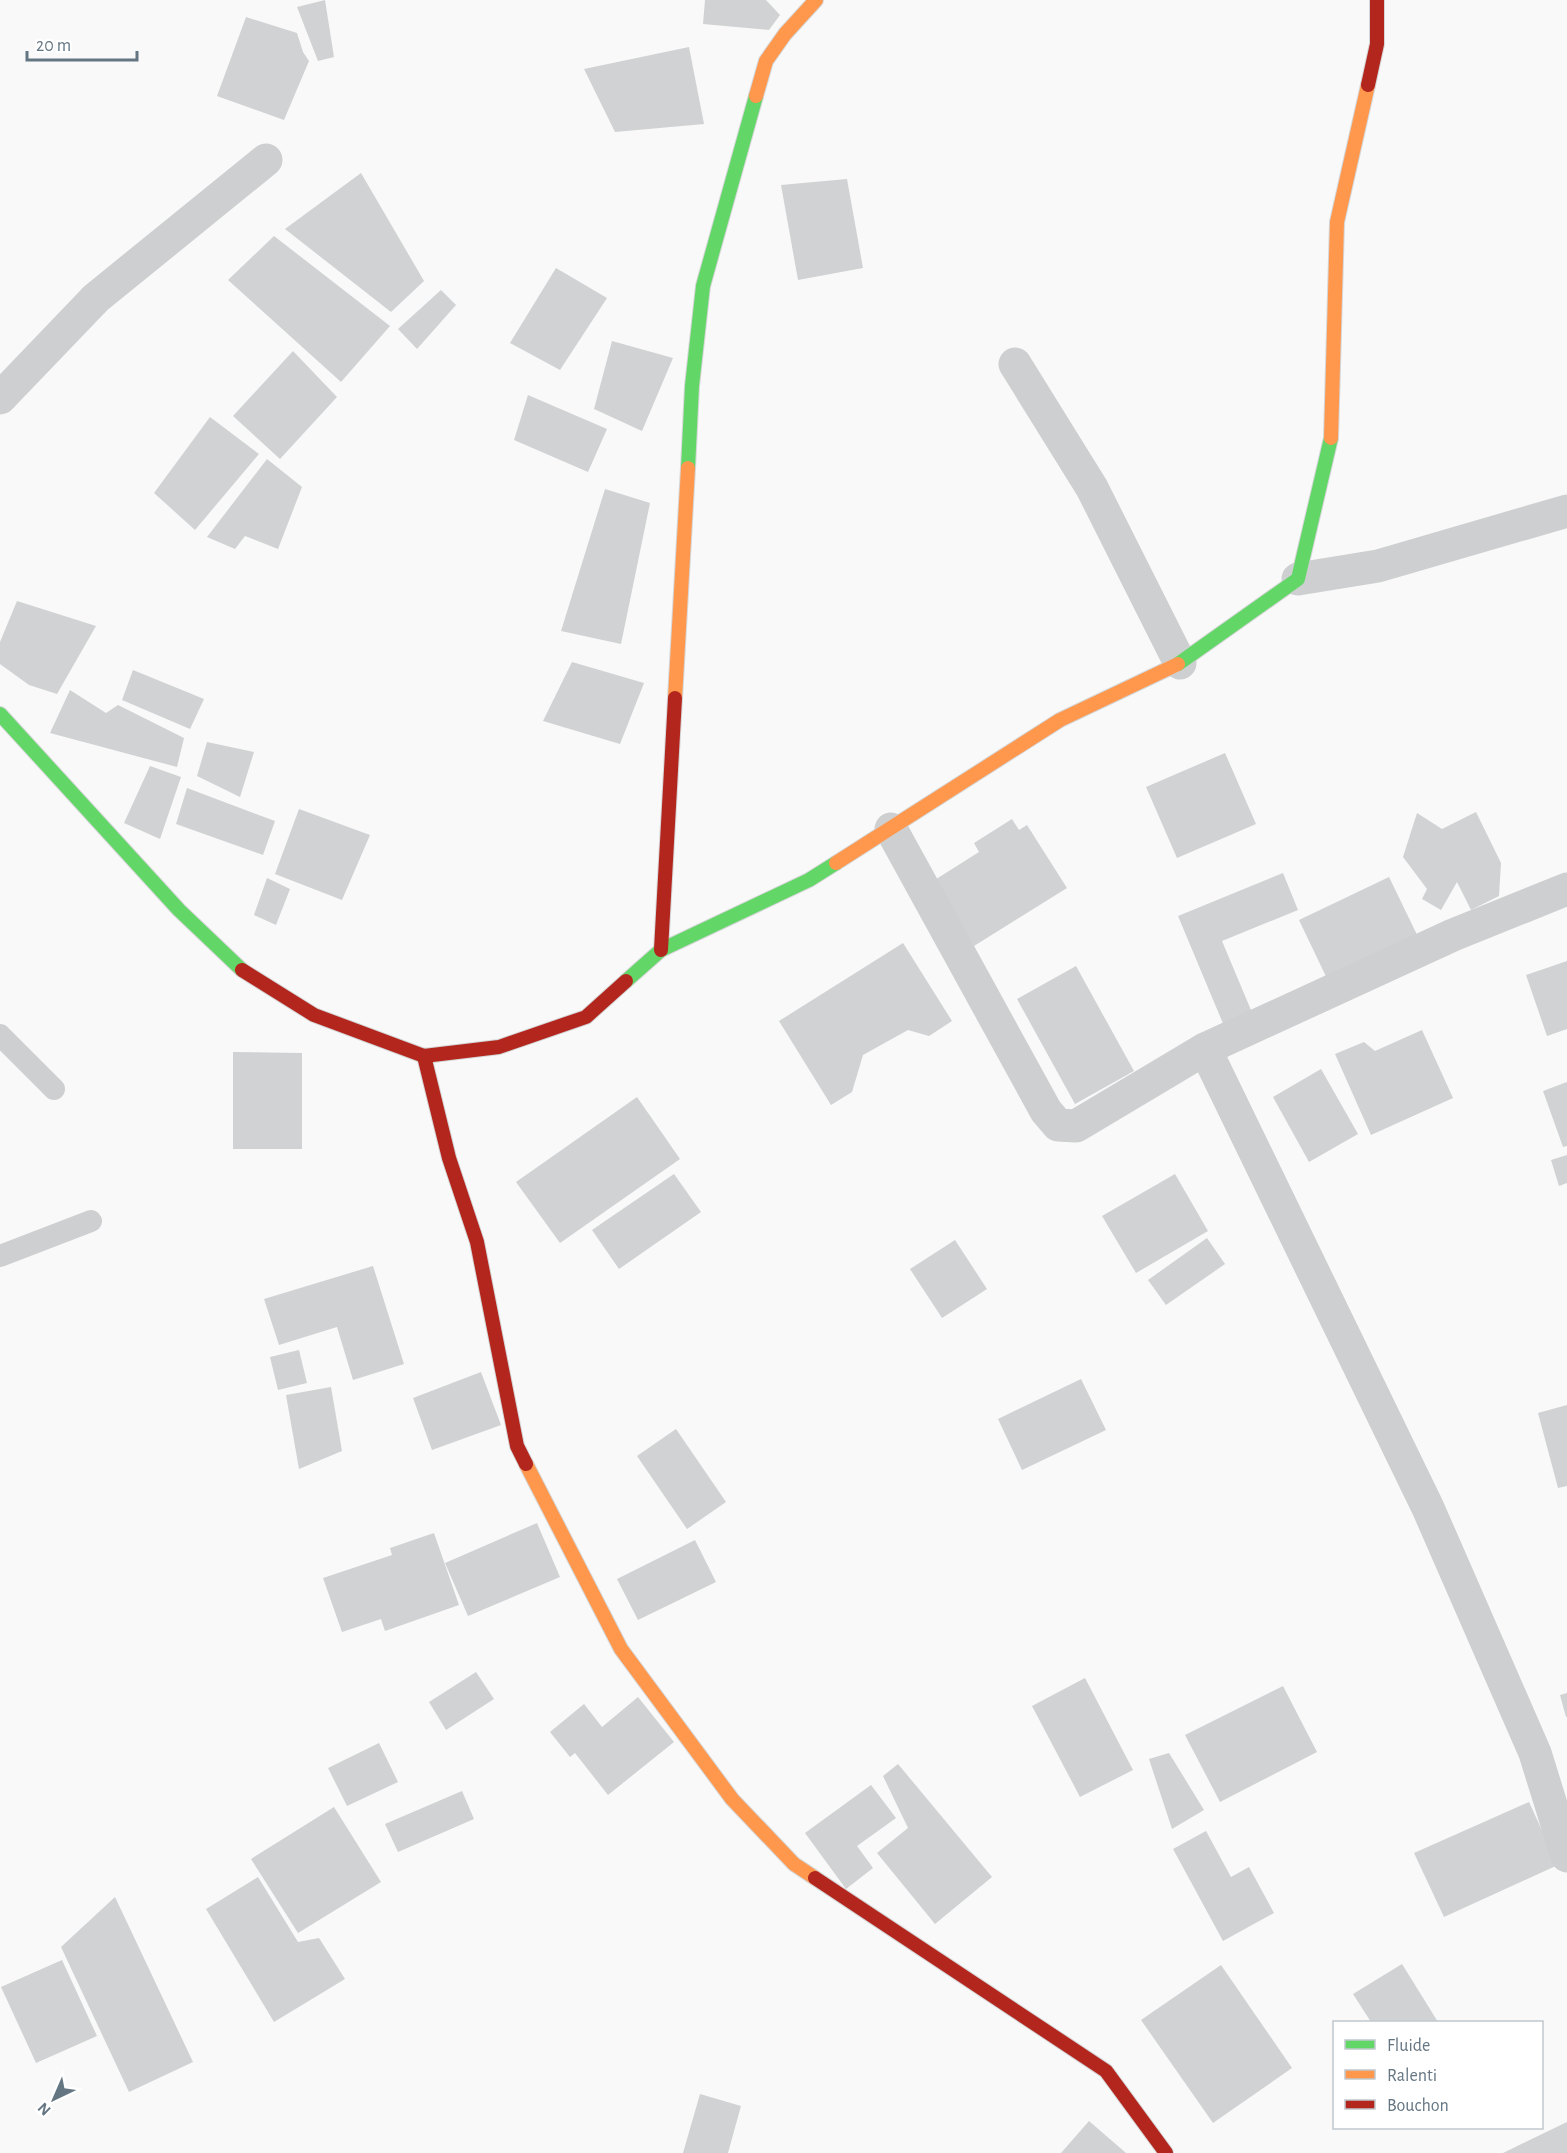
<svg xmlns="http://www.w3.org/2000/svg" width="1567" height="2153" font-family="'Alegreya Sans',sans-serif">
<rect width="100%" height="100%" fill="#f9f9f9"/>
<g fill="#d0d2d3">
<polygon points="325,0 334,57 318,61 297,7"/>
<polygon points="705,0 766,0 780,15 769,30 703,24"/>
<polygon points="246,17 297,33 303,52 309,61 284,120 217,96"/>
<polygon points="689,47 704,124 615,132 584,69"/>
<polygon points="361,173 424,281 391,312 285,229"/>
<polygon points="847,179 863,268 798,280 781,185"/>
<polygon points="274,236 390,326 341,382 228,280"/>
<polygon points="556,268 607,298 560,370 510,343"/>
<polygon points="441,290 456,305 417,349 398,329"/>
<polygon points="612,341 673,358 642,431 594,409"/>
<polygon points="293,351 337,397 280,459 233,416"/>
<polygon points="528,395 607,429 588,472 514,440"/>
<polygon points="210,417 259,454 195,530 154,493"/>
<polygon points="267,459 302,487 278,549 245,536 235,549 207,537"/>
<polygon points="605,489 650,503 621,644 561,631"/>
<polygon points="17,601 96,626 57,694 29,685 0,664 0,642"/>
<polygon points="572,662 644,683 620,744 543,721"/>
<polygon points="133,670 204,699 190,729 122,700"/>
<polygon points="70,690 106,713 118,705 184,738 177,767 50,733"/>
<polygon points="207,742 254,752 240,797 197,776"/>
<polygon points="1225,753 1256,824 1177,858 1146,787"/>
<polygon points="150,766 181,777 160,839 124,823"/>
<polygon points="187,788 275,821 263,855 176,824"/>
<polygon points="299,809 370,835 342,900 275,874"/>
<polygon points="1476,812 1501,863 1499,896 1471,910 1457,882 1441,910 1422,899 1427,889 1403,857 1417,813 1442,829"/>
<polygon points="1012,819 1019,830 1027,825 1067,888 974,946 933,881 979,852 974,843"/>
<polygon points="1283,873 1298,910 1222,941 1256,1022 1227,1033 1178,916"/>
<polygon points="1389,877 1421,943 1331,987 1299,920"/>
<polygon points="267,878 290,889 276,925 254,915"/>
<polygon points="903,943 952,1021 929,1036 908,1030 863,1055 852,1092 831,1105 779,1021"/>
<polygon points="1567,961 1567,1029 1547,1036 1526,975"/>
<polygon points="1076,966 1134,1071 1075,1104 1017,999"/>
<polygon points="1422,1030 1453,1098 1371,1135 1335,1054 1364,1042 1375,1051"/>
<polygon points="233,1052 302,1053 302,1149 233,1149"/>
<polygon points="1321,1069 1358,1134 1309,1162 1273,1097"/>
<polygon points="1567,1082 1567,1146 1563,1147 1543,1091"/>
<polygon points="637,1097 680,1159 560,1243 516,1182"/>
<polygon points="1567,1155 1567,1183 1559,1186 1551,1160"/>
<polygon points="674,1174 701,1212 619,1269 592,1230"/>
<polygon points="1175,1174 1208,1231 1136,1273 1102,1216"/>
<polygon points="1207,1238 1225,1264 1166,1305 1148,1280"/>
<polygon points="955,1240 987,1289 942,1318 910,1269"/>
<polygon points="373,1266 404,1364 353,1380 337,1327 279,1345 264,1299"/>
<polygon points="299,1350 307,1383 278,1390 270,1357"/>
<polygon points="481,1372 501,1425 432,1450 413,1398"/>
<polygon points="1081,1379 1106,1430 1022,1470 998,1419"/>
<polygon points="331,1387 342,1451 299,1469 286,1395"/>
<polygon points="1567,1405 1567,1486 1558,1488 1538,1413"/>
<polygon points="676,1429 726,1502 687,1529 637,1456"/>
<polygon points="537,1523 560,1577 468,1616 445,1563"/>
<polygon points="434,1533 459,1605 385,1631 381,1619 342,1632 323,1578 392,1555 390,1548"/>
<polygon points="695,1540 716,1582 638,1620 617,1579"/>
<polygon points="476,1672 494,1699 446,1730 429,1702"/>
<polygon points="1085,1678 1133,1770 1080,1797 1032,1706"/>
<polygon points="1283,1686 1317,1752 1220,1802 1185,1735"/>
<polygon points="1567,1693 1567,1717 1566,1717 1560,1695"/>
<polygon points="638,1697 674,1742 608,1795 575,1753 570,1757 550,1732 584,1704 602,1727"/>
<polygon points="379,1743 398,1782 347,1806 328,1768"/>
<polygon points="1169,1753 1204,1810 1172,1829 1149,1759"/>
<polygon points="898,1764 992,1877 935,1924 877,1853 908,1828 883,1776"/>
<polygon points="871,1785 896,1818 857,1846 873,1868 846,1889 805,1833"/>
<polygon points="462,1791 474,1819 398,1852 385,1824"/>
<polygon points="1529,1802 1558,1865 1444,1917 1414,1853"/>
<polygon points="334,1807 381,1882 298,1933 251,1859"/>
<polygon points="1206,1831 1231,1877 1249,1867 1274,1913 1223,1941 1173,1849"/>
<polygon points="258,1877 298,1942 319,1938 345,1979 274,2022 206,1909"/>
<polygon points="115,1897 193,2062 129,2092 61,1947"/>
<polygon points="62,1960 97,2036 36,2063 1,1987"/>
<polygon points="1402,1964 1438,2022 1371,2022 1353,1994"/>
<polygon points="1221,1965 1292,2068 1213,2123 1141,2020"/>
<polygon points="700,2094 741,2106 728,2153 683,2153"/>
<polygon points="1089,2121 1126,2153 1061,2153"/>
<polygon points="1567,2122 1567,2153 1503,2153"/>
</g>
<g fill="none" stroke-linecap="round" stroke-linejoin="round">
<defs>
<g id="fast">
<polyline points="688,468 692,386 703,286 756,96"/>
<polyline points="1178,664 1298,579 1331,438"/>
<polyline points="0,714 179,910 242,970"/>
<polyline points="626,981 661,950 809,880 836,863"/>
</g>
<g id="slow">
<polyline points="756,96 766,61 785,34 816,0"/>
<polyline points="1331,438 1337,222 1368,85"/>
<polyline points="675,698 688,468"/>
<polyline points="836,863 1060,720 1178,664"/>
<polyline points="526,1464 621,1649 732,1799 794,1864 815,1878"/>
</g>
<g id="jam">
<polyline points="1368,85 1377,44 1377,0"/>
<polyline points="661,950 675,698"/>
<polyline points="242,970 314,1015 424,1056 499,1047 586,1017 626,981"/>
<polyline points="424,1056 449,1158 477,1242 517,1446 526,1464"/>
<polyline points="815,1878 1106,2071 1166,2153"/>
</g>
</defs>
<use href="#fast" stroke="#d5d6d7" stroke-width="16"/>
<use href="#slow" stroke="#d5d6d7" stroke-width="16"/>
<use href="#jam" stroke="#d5d6d7" stroke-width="16"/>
<g stroke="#cecfd0" stroke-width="22">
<polyline points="0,1035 54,1089"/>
<polyline points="0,1256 91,1221"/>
</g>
<g stroke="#cecfd0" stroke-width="33">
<polyline points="1015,364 1092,488 1180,663"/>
<polyline points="0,398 96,298 266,160"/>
<polyline points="1298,579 1378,566 1567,511"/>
<polyline points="891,829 1046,1111 1058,1125 1076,1126 1205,1049 1453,935 1567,889"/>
<polyline points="1205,1049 1428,1508 1535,1753 1567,1856"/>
</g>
<use href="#fast" stroke="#63d668" stroke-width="14"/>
<use href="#slow" stroke="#ff974d" stroke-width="14"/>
<use href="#jam" stroke="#b3261e" stroke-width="14"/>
</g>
<rect x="1333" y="2021" width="210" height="108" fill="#ffffff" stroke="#c1c8cd" stroke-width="1.5"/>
<rect x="1345" y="2040" width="30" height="9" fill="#63d668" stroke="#c1c8cd" stroke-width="1.5"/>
<text x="1387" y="2051" font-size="18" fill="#657683">Fluide</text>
<rect x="1345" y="2070" width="30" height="9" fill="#ff974d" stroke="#c1c8cd" stroke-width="1.5"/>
<text x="1387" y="2081" font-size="18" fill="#657683">Ralenti</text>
<rect x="1345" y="2100" width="30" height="9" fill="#b3261e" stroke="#c1c8cd" stroke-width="1.5"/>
<text x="1387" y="2111" font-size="18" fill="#657683">Bouchon</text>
<g transform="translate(54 2099) rotate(224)" stroke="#ffffff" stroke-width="4.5" paint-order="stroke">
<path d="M0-4.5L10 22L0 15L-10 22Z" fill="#657683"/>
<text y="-9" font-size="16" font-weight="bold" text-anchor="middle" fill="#657683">N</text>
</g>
<path d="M27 51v9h110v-9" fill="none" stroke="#657683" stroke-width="3"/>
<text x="36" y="51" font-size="18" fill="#657683" stroke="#ffffff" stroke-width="4.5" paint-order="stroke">20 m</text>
</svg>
